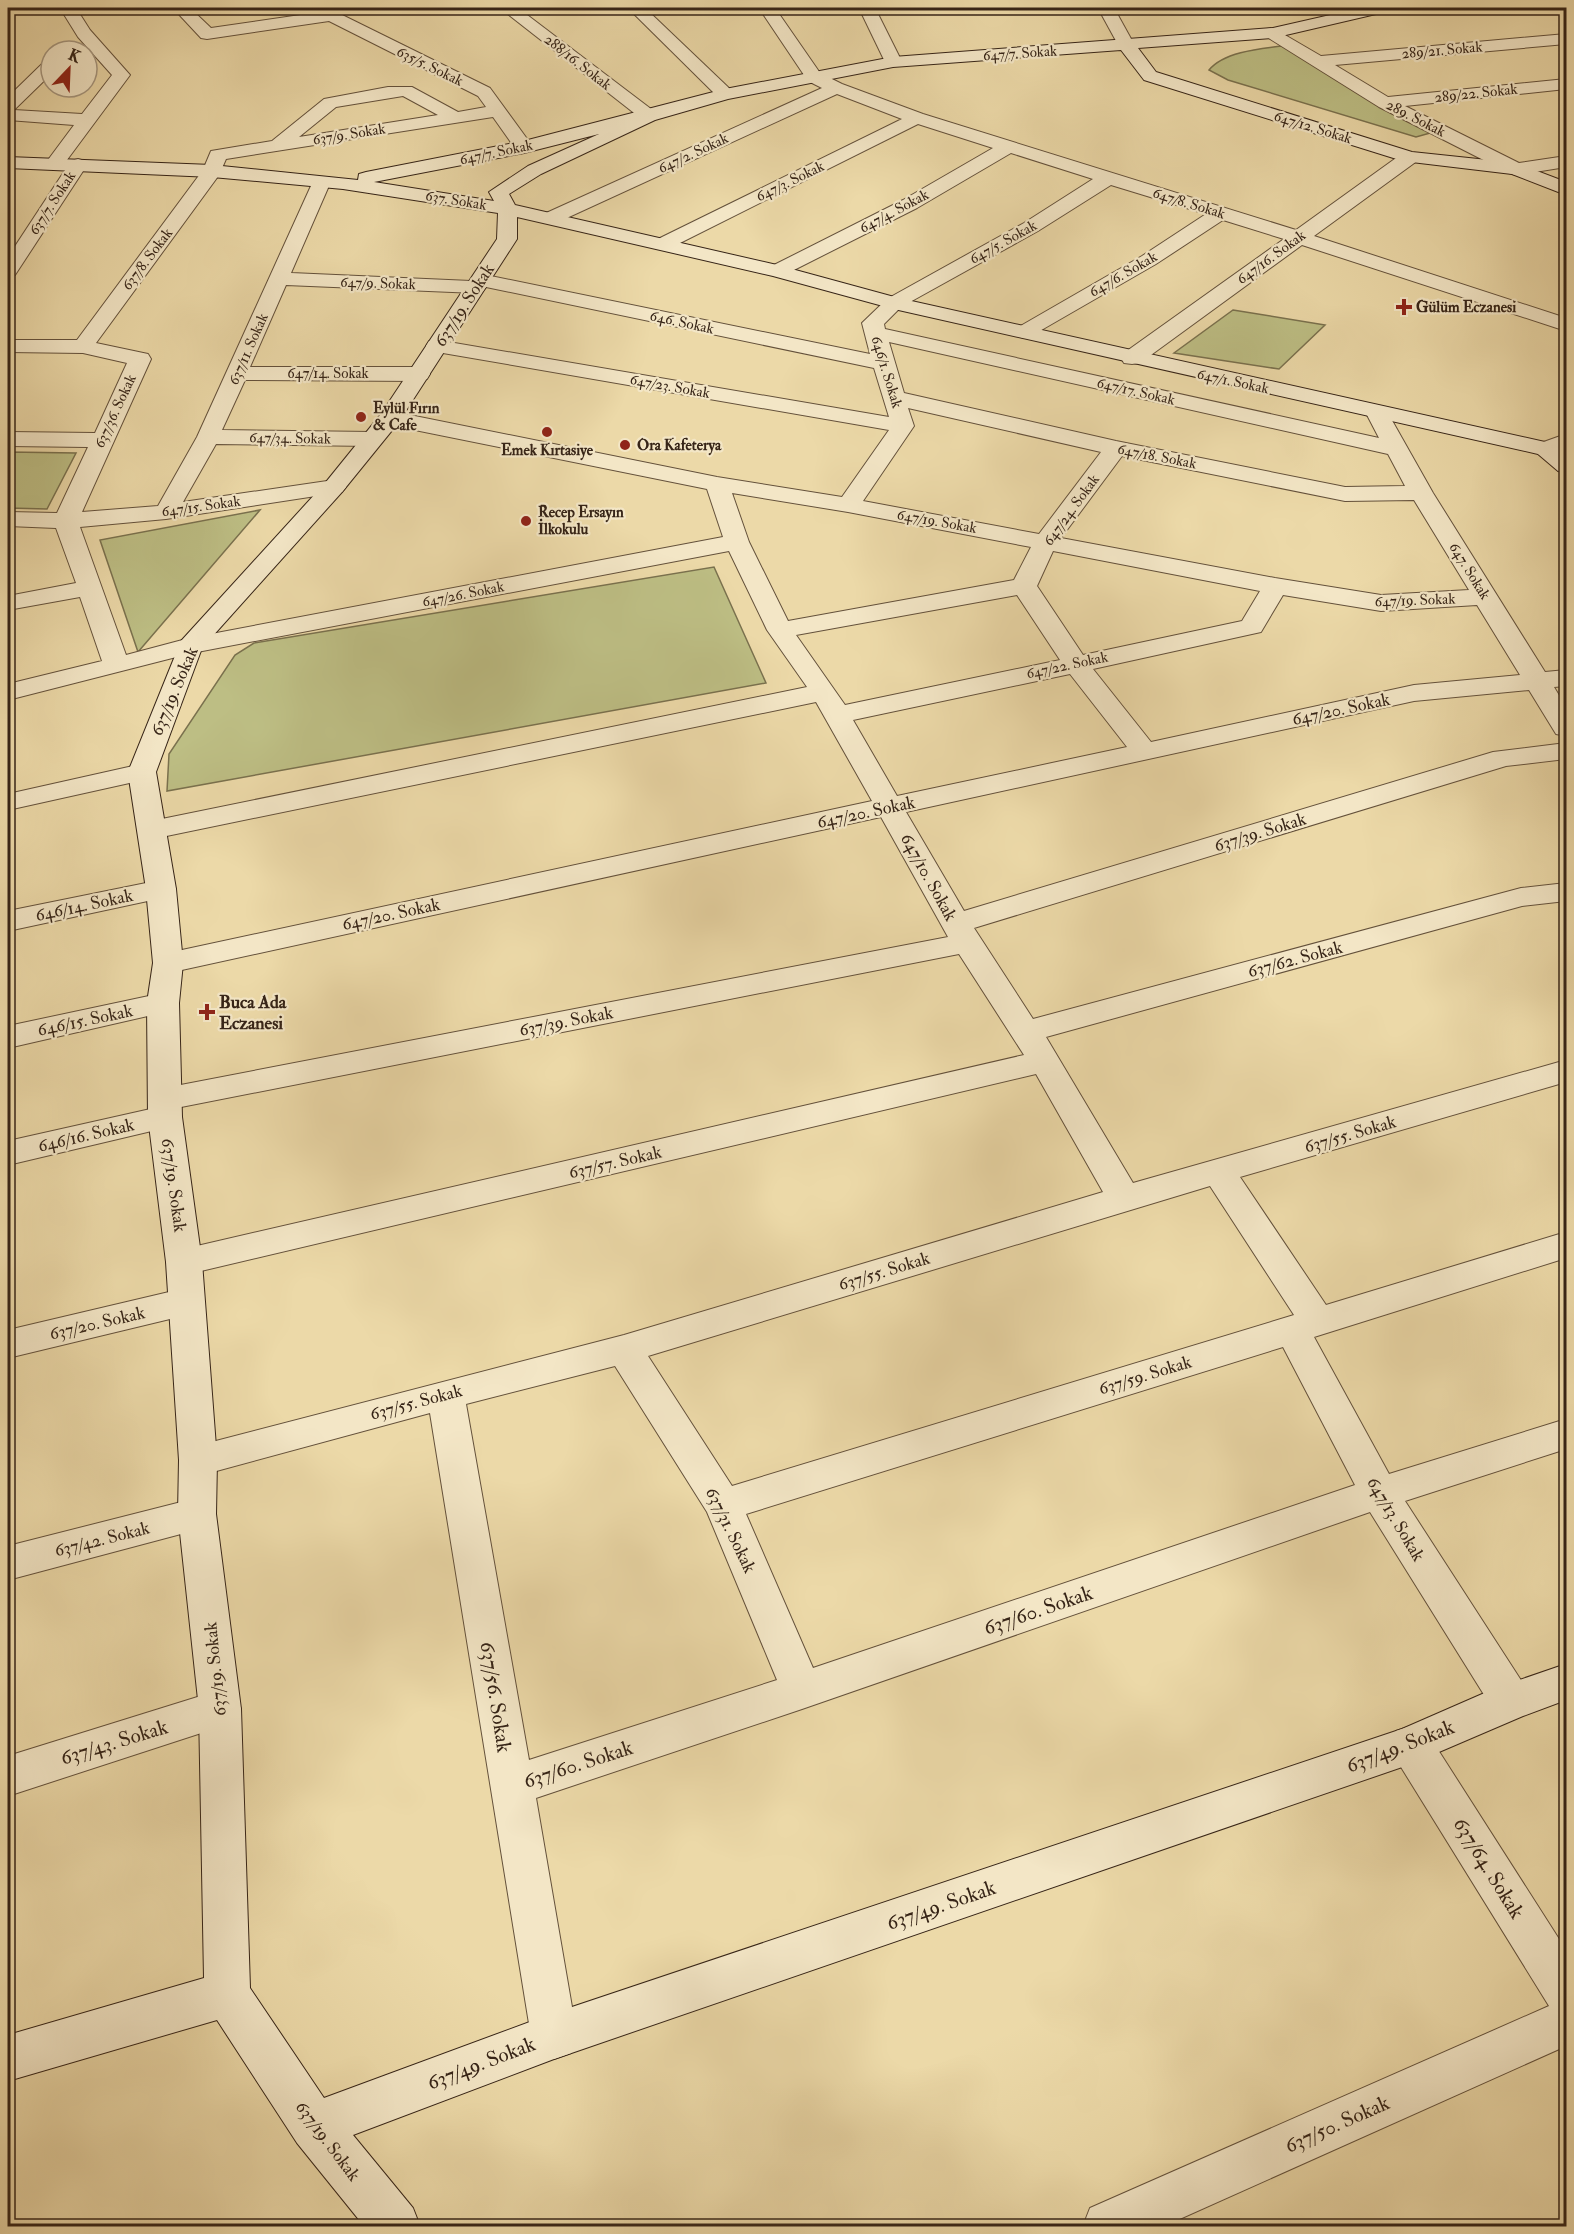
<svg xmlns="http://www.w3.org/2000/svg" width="1574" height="2234" font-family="'IM FELL Double Pica',serif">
<rect width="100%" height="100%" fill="#ecd9a8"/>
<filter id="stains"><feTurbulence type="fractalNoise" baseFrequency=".00333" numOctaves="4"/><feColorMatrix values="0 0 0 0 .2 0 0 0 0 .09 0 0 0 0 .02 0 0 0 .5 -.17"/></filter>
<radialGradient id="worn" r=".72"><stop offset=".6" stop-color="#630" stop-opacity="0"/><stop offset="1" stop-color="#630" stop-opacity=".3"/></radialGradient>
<g fill="#bdbe84" stroke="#7a714e" stroke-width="1.5">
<path d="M 1297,44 L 1441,130 L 1416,137 L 1228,80 L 1209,70 C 1226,49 1271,48 1297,44 Z"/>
<polygon points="1233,310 1325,325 1279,369 1174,353"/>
<polygon points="8,452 76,453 47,509 8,508"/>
<polygon points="260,510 138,652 100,540"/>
<polygon points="714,567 766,683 167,791 169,754 235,655 254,643"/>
</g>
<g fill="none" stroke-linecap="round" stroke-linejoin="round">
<defs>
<g id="street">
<polygon points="60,8 76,8 90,30 130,75 61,168 47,168 45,164 74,125 8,120 8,97 45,61 51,60 51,74 14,110 82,114 112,75 78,37"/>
<path d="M 173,8 L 190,8 L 211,28 L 314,13 L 308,8 L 328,8 L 490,88 L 533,147 L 531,151 L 517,151 L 493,117 L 226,159 L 219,175 L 96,343 L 148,354 L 151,359 L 82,512 L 158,506 L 197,437 L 315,177 L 329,177 L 331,181 L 291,273 L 471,281 L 474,276 L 481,274 L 870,354 L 862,323 L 887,299 L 1024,223 L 1093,179 L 1011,153 L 917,208 L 784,275 L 770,275 L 767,271 L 770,267 L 903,200 L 993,148 L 918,124 L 670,248 L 656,248 L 653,244 L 656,240 L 902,119 L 837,94 L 558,222 L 544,222 L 541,218 L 544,214 L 822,88 L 808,81 L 759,8 L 775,8 L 820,73 L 842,84 L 923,114 L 1296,230 L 1403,153 L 1417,153 L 1419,157 L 1417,161 L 1314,236 L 1566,318 L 1566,331 L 1302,245 L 1140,363 L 1132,364 L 1124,363 L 1121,358 L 1124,353 L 1284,239 L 1223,220 L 1156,264 L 1031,336 L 1024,338 L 1017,336 L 1013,332 L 1017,328 L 1142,256 L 1206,214 L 1111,185 L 1038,231 L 901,307 L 884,324 L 885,329 L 1379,438 L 1366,413 L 1369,408 L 1377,406 L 1385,408 L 1433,493 L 1545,672 L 1566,670 L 1566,686 L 1554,687 L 1566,707 L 1566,736 L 1556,734 L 1529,690 L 1414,701 L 906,812 L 964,911 L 1493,752 L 1566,743 L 1566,759 L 1506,766 L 974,928 L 1033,1019 L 1521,888 L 1566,883 L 1566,901 L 1522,906 L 1046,1037 L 1133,1183 L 1566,1060 L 1566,1082 L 1240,1177 L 1326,1305 L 1566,1232 L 1566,1258 L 1314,1337 L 1389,1474 L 1566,1419 L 1566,1449 L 1405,1501 L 1526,1688 L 1532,1701 L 1526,1714 L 1511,1720 L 1496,1714 L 1370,1512 L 802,1709 L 536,1798 L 577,2036 L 571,2053 L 554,2059 L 537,2053 L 531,2036 L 430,1413 L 198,1476 L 185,1471 L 179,1460 L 185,1449 L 624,1335 L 1103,1192 L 1036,1074 L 184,1275 L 172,1271 L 166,1262 L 172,1253 L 184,1249 L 1024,1055 L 959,954 L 176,1108 L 182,1117 L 177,1125 L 8,1165 L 8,1141 L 155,1108 L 149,1099 L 153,1091 L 165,1088 L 948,937 L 881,817 L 168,973 L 157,970 L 153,963 L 157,956 L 168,953 L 872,801 L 816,702 L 152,839 L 142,836 L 138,830 L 142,824 L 152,821 L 807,687 L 767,630 L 729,551 L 192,653 L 8,700 L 8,684 L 102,661 L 80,597 L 8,610 L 8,596 L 76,583 L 56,528 L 8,526 L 8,512 L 57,513 L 88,447 L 8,446 L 8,432 L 95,433 L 127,363 L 83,353 L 8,352 L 8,340 L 77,340 L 203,170 L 211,151 L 272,141 L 324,99 L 388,87 L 412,87 L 458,112 L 486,107 L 478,96 L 329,21 L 207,39 L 201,38 ZM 403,96 L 438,115 L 299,137 L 336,107 ZM 286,285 L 476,293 L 483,291 L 486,287 L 874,368 L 889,417 L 437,340 L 429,341 L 426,346 L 429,351 L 437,352 L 889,430 L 842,497 L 717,477 L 390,411 L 382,413 L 379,418 L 382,423 L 390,425 L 707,489 L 723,537 L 190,638 L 126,655 L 80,527 L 166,519 L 342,492 L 346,487 L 342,482 L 334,480 L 183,502 L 216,444 L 372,446 L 380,444 L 383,439 L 380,434 L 372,432 L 222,430 L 245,380 L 419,381 L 427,379 L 430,374 L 427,369 L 419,367 L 250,367 ZM 889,342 L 1388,454 L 1405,486 L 1345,487 L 1116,441 L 904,393 ZM 908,408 L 1101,452 L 1039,534 L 863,501 L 914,426 ZM 1122,456 L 1345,501 L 1414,500 L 1469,590 L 1381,595 L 1275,578 L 1061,538 ZM 732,493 L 848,512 L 1031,547 L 1014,580 L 788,621 L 749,542 ZM 1053,551 L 1260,591 L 1242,621 L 1083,655 L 1037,586 ZM 1017,595 L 1060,660 L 845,705 L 796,635 ZM 1283,595 L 1381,611 L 1477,605 L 1520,675 L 1414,685 L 1151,742 L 1093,669 L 1261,632 ZM 1070,674 L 1127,747 L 897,796 L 853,720 ZM 1210,1186 L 1294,1315 L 732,1486 L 648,1356 ZM 1283,1347 L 1355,1485 L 813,1668 L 746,1514 ZM 615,1366 L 707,1512 L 777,1680 L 529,1760 L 466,1404 Z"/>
<polygon points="500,8 518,8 655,112 658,116 655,120 643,120"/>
<polygon points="628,8 645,8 731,90 734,94 731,98 719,98"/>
<polygon points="859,8 875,8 902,62 899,66 887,66"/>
<polygon points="1098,8 1114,8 1135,46 1133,50 1121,50"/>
<polygon points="1273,28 1321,56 1566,34 1566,44 1335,65 1388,97 1566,79 1566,89 1405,106 1519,163 1566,156 1566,167 1516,175 1509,173 1379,107 1267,37 1265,33 1267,29"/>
<polygon points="78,159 85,161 87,165 15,275 8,277 8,257 71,161"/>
<polygon points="1566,434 1566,449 1546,456 1538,454 1535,449 1538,444"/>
<polygon points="142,764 152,766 156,772 152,778 8,810 8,794"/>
<polygon points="161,880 171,882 176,889 171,896 8,931 8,911"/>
<polygon points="163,993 174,996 179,1003 174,1010 8,1048 8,1026"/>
<polygon points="186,1288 199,1292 204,1302 199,1312 8,1358 8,1330"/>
<polygon points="197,1498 211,1502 216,1514 211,1526 8,1580 8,1546"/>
<polygon points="220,1690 235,1696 241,1709 235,1722 8,1796 8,1756"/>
<polygon points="1411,1726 1426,1731 1566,1950 1566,2046 1164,2226 1083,2226 1090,2208 1549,2006 1396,1759 1390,1745 1396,1731"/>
</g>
<path id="secondary" d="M 1361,8 L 1403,8 L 1395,13 L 1376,14 L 1273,38 L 1138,48 L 1156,72 L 1412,152 L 1516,163 L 1566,182 L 1566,195 L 1512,174 L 1403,161 L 1144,80 L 1121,50 L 893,67 L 728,99 L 655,120 L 541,174 L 509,194 L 515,205 L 777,265 L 898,298 L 1554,444 L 1566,455 L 1566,473 L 1558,471 L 1538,454 L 894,309 L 773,276 L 517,217 L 517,239 L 398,423 L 342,492 L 202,648 L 156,772 L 176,889 L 183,963 L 179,1003 L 182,1117 L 202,1262 L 217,1460 L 216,1514 L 241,1709 L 250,1988 L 324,2098 L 554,2013 L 1402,1729 L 1496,1688 L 1566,1664 L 1566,1700 L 1523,1716 L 1411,1764 L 554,2059 L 353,2135 L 413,2208 L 420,2226 L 364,2226 L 297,2143 L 217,2020 L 8,2081 L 8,2035 L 204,1978 L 199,1709 L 178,1514 L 179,1460 L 166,1262 L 148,1117 L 147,1003 L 153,963 L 146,889 L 128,772 L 181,641 L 326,482 L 381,414 L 497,239 L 498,213 L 343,189 L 212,177 L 8,168 L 8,157 L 212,165 L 358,180 L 359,174 L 366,172 L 524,141 L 725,89 L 893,57 L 1273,28 ZM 599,134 L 528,166 L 489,192 L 494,201 L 374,182 L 524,153 Z"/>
</defs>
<use href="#street" stroke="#64513b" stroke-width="2"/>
<use href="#secondary" stroke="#362417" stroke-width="2"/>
<use href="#street" fill="#f3e6c6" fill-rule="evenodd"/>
<use href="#secondary" fill="#f3e6c6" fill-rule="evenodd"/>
</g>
<g fill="#8f2418" stroke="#f3e6c6" stroke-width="2">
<path d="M1401 298h6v6h6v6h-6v6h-6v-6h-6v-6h6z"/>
<circle cx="361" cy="417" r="6"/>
<circle cx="547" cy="432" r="6"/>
<circle cx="625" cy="445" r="6"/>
<circle cx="526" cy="521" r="6"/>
<path d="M204 1003h6v6h6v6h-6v6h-6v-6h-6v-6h6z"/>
</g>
<g text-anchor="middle" stroke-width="4.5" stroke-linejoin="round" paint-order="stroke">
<g font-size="15" fill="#362417" stroke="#f3e6c6">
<text transform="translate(1442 50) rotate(-5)" y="5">289/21. Sokak</text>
<text transform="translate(1020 53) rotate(-4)" y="5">647/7. Sokak</text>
<text transform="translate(578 62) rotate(38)" y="5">288/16. Sokak</text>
<text transform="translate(430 66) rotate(26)" y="5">635/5. Sokak</text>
<text transform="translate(1476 93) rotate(-6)" y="5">289/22. Sokak</text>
<text transform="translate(1416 118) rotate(27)" y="5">289. Sokak</text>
<text transform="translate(1313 127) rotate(17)" y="5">647/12. Sokak</text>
<text transform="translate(349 134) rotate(-9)" y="5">637/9. Sokak</text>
<text transform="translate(496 152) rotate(-12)" y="5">647/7. Sokak</text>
<text transform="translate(693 153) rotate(-25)" y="5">647/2. Sokak</text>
<text transform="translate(790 181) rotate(-26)" y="5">647/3. Sokak</text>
<text transform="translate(456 200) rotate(9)" y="5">637. Sokak</text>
<text transform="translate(52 203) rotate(-57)" y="5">637/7. Sokak</text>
<text transform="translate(1189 203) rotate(17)" y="5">647/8. Sokak</text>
<text transform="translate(894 211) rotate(-28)" y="5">647/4. Sokak</text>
<text transform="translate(1003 242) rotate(-29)" y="5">647/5. Sokak</text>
<text transform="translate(1271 257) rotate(-36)" y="5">647/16. Sokak</text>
<text transform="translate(147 259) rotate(-53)" y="5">637/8. Sokak</text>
<text transform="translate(1123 274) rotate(-30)" y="5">647/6. Sokak</text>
<text transform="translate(378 283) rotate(2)" y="5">647/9. Sokak</text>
<text transform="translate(682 322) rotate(12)" y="5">646. Sokak</text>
<text transform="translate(248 349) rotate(-66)" y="5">637/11. Sokak</text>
<text transform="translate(887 372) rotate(73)" y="5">646/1. Sokak</text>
<text x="328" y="378">647/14. Sokak</text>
<text transform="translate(1233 381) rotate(12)" y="5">647/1. Sokak</text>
<text transform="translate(670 386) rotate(10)" y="5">647/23. Sokak</text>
<text transform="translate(1136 391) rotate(13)" y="5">647/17. Sokak</text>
<text transform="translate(115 411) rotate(-65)" y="5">637/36. Sokak</text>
<text transform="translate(290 438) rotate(1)" y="5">647/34. Sokak</text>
<text transform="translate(1157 456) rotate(11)" y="5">647/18. Sokak</text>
<text transform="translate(201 506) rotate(-8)" y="5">647/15. Sokak</text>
<text transform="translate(1071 510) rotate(-54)" y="5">647/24. Sokak</text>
<text transform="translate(937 521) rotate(10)" y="5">647/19. Sokak</text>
<text transform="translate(1470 571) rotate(58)" y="5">647. Sokak</text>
<text transform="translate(463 594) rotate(-11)" y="5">647/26. Sokak</text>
<text transform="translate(1415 600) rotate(-2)" y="5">647/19. Sokak</text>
<text transform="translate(1067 665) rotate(-12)" y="5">647/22. Sokak</text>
</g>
<g font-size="15" font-weight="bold" fill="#362417" stroke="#f3e6c6" text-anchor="start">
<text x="1416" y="312">Gülüm Eczanesi</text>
<text x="373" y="413">Eylül Fırın<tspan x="373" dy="17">&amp; Cafe</tspan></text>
<text x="637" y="450">Ora Kafeterya</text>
<text x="547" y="455" text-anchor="middle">Emek Kırtasiye</text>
<text x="538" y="517">Recep Ersayın<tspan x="538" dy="17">İlkokulu</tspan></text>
</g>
<g font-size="18" fill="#362417" stroke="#f3e6c6">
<text transform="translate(464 305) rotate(-57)" y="6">637/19. Sokak</text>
<text transform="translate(174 691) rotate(-67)" y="6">637/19. Sokak</text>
<text transform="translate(1341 709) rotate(-12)" y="6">647/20. Sokak</text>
<text transform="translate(866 812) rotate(-12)" y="6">647/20. Sokak</text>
<text transform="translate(1260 832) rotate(-17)" y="6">637/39. Sokak</text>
<text transform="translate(929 877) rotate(61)" y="6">647/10. Sokak</text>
<text transform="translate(84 905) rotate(-12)" y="6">646/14. Sokak</text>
<text transform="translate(391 914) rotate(-12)" y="6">647/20. Sokak</text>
<text transform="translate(1295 959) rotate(-15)" y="6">637/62. Sokak</text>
<text transform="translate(85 1020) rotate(-12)" y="6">646/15. Sokak</text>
<text transform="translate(566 1021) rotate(-11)" y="6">637/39. Sokak</text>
<text transform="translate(1350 1134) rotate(-16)" y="6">637/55. Sokak</text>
<text transform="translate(86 1135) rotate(-13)" y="6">646/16. Sokak</text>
<text transform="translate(615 1162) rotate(-13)" y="6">637/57. Sokak</text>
<text transform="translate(174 1185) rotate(82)" y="6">637/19. Sokak</text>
<text transform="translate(884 1271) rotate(-17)" y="6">637/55. Sokak</text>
<text transform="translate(97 1323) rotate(-13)" y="6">637/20. Sokak</text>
<text transform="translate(1145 1375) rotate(-17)" y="6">637/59. Sokak</text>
<text transform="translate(416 1402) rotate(-15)" y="6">637/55. Sokak</text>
<text transform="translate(1396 1519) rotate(59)" y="6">647/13. Sokak</text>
<text transform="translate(731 1530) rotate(64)" y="6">637/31. Sokak</text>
<text transform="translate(102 1539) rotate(-14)" y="6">637/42. Sokak</text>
<text transform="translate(215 1669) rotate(-96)" y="6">637/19. Sokak</text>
<text transform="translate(328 2141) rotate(53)" y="6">637/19. Sokak</text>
</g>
<g font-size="18" font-weight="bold" fill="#362417" stroke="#f3e6c6" text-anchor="start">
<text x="219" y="1008">Buca Ada<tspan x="219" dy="21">Eczanesi</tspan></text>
</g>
<g font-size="21" fill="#362417" stroke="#f3e6c6">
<text transform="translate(1038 1610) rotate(-19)" y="7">637/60. Sokak</text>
<text transform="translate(496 1697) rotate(81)" y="7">637/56. Sokak</text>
<text transform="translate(114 1742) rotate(-17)" y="7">637/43. Sokak</text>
<text transform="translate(1400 1746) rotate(-21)" y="7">637/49. Sokak</text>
<text transform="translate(578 1764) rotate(-18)" y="7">637/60. Sokak</text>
<text transform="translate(1489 1868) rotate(58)" y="7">637/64. Sokak</text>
<text transform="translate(941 1905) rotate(-19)" y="7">637/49. Sokak</text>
<text transform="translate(481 2063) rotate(-21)" y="7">637/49. Sokak</text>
<text transform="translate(1337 2124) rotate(-24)" y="7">637/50. Sokak</text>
</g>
</g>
<rect width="1574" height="2234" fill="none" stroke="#ecd9a8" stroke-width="30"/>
<rect x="9" y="9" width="1556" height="2216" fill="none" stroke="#362417" stroke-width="3"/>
<rect x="15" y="15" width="1544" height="2204" fill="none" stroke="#362417" stroke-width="1.5"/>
<g transform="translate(69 69) rotate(23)"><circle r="28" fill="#f3e6c6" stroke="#a79880" stroke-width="1.5"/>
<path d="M0-4.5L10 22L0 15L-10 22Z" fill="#8f2418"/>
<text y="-9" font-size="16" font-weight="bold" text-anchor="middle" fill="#362417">K</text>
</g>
<rect width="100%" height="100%" filter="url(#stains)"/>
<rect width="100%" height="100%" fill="url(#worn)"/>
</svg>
